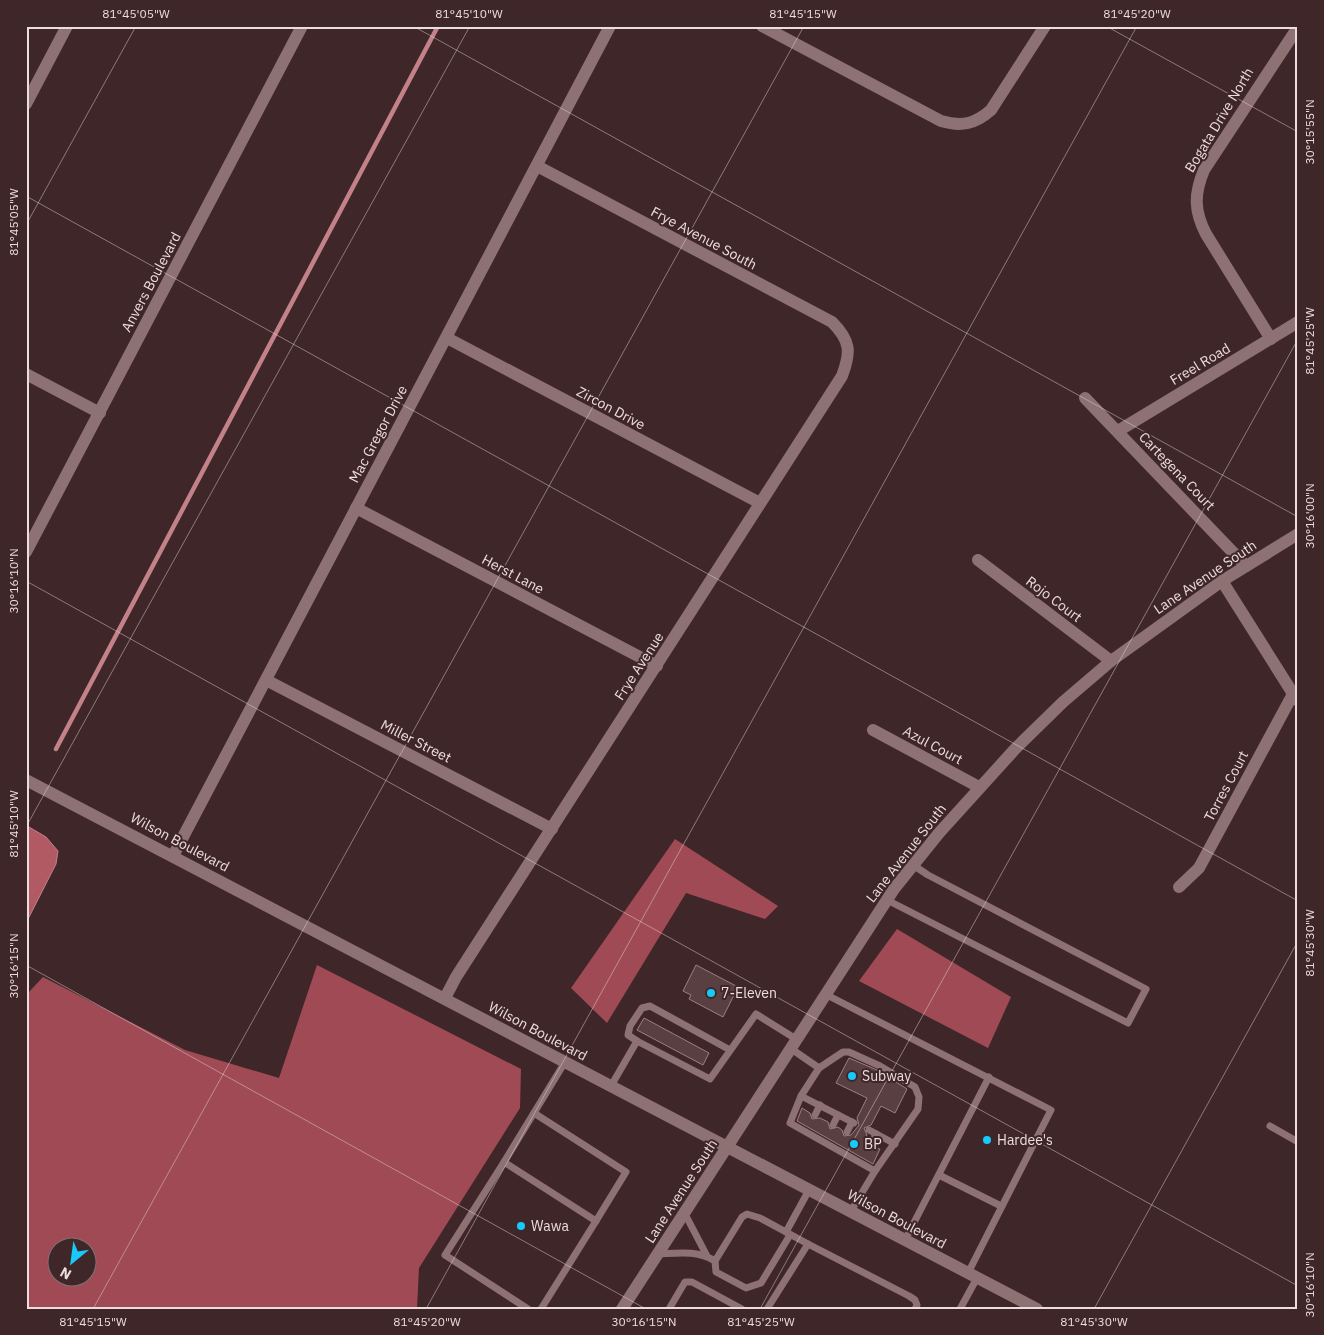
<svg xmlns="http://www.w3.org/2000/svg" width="1324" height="1335" font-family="'IBM Plex Sans',sans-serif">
<rect width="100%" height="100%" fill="#3f2729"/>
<g fill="#9f4a54" fill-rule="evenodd">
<polygon points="675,839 778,906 765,919 686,893 607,1023 571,988"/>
<polygon points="897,929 1011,997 988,1048 859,981"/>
<path d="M 317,965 L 521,1069 L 520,1108 L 419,1268 L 417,1309 L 26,1309 L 26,1001 L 28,993 L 43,977 L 185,1050 L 279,1078 ZM 58,1248 L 88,1248 L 88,1278 L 58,1278 Z"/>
</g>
<polygon fill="#b15a64" stroke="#c38189" points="29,827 46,837 58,851 56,864 26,923 26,828"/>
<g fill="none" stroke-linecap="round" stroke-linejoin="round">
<polyline stroke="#c38189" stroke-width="4.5" points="56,749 438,26"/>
</g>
<g fill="#593f41" stroke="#9c7f81">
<polygon points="696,965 738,987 723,1017 689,999 691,995 683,991"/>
<polygon points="644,1018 709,1053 703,1065 637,1030"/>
<polygon points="849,1058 877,1070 907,1089 895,1113 881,1106 871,1125 864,1128 867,1135 864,1140 866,1141 867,1147 880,1149 873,1164 797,1121 802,1108 810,1113 812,1119 820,1118 828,1122 830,1129 838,1127 842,1130 844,1136 851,1135 859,1125 857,1118 867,1098 836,1083"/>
</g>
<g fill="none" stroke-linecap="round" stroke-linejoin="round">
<g stroke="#8e7173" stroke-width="7">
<polyline points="887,900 1128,1023 1146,989 928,875 913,865"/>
<polyline points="825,994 1051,1110 968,1273"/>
<polyline points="637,1041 628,1035 630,1026 642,1008 650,1006 730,1050"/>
<polyline points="790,1048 819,1068 801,1096 790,1123 875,1171 851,1211"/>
<polyline points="819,1068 843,1052 849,1052 880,1066 915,1087 919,1097 918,1109 875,1171"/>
<polyline points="611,1086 637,1041 710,1079 756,1014 796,1039"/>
<polyline points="801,1096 854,1123"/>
<polyline points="534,1113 626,1172 596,1221"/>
<polyline points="815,1115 820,1105"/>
<polyline points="833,1125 838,1115"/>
<polyline points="1270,1126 1298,1142"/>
<polyline points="869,1130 895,1144"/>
<polyline points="847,1132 852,1122"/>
<polyline points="871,1144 876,1134"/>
<polyline points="504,1162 445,1255 528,1309"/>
<polyline points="939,1175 1001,1206"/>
<polyline points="685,1214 707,1256"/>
<polyline points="786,1232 809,1190"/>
<polyline points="905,1240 989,1077"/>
<path d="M 659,1254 C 678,1253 698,1250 715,1261 L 742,1217 L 747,1214 L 760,1218 L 808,1244"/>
<polyline points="715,1261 716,1272 746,1288 761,1283 790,1235"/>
<polyline points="541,1309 596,1221 504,1162 565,1062"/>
<polyline points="669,1309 685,1282 692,1282 742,1309"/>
<polyline points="767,1309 808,1244 909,1296 915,1300 917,1305 915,1309"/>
<polyline points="960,1309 977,1278"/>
</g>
<g stroke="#8e7173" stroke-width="12">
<path d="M 762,26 L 941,121 C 962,127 975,124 991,110 L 1045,26"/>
<polyline points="26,104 67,26"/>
<polyline points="447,338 760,503"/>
<path d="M 1271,339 L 1206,234 C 1194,211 1194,194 1204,170 L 1298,27"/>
<polyline points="26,374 100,413"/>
<polyline points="1085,398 1246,566"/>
<polyline points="1118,431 1298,322"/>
<polyline points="356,508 657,666"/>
<polyline points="26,552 302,26"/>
<polyline points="978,560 1111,661"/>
<polyline points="1222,581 1297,700"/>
<polyline points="266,680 552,829"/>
<polyline points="873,730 979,787"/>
<polyline points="173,856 610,26"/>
<polyline points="1179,887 1199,868 1293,694"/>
<path d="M 445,998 L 456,977 L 842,376 C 851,352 851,341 832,322 L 537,166"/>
</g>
<polyline stroke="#8e7173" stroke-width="12" points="727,1147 894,889 939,833 1015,749 1063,702 1111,661 1222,581 1298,534"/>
<g stroke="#8e7173" stroke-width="12">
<polyline points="26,780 1037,1309"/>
<polyline points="622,1309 727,1147"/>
</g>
</g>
<path fill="none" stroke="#eeddde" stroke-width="1" stroke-opacity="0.45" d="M 413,26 L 1298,517M 1106,26 L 1298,132M 26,196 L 1298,901M 26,225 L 136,26M 26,581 L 1298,1286M 26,827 L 470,26M 26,965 L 646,1309M 93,1309 L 804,26M 426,1309 L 1137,26M 760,1309 L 1298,339M 1094,1309 L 1298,941"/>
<g fill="#16cafb" stroke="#3f2729" stroke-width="2">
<circle cx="711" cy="993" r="5"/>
<circle cx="852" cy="1076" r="5"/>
<circle cx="987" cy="1140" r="5"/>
<circle cx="854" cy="1144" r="5"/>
<circle cx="521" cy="1226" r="5"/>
</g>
<g text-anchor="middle" stroke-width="4" stroke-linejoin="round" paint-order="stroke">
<g font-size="14" fill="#eeddde" stroke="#3f2729">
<text transform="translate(1219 120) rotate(-59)" y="5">Bogata Drive North</text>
<text transform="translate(704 238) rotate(28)" y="5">Frye Avenue South</text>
<text transform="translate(151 282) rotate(-62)" y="5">Anvers Boulevard</text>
<text transform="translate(1200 364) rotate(-31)" y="5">Freel Road</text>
<text transform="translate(611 408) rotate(28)" y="5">Zircon Drive</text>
<text transform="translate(378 434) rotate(-62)" y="5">Mac Gregor Drive</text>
<text transform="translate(1177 471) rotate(46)" y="5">Cartegena Court</text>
<text transform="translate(513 574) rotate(28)" y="5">Herst Lane</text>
<text transform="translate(1205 577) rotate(-34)" y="5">Lane Avenue South</text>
<text transform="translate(1054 599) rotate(37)" y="5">Rojo Court</text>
<text transform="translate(639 666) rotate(-57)" y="5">Frye Avenue</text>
<text transform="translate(416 741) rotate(27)" y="5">Miller Street</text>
<text transform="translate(933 745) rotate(28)" y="5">Azul Court</text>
<text transform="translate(1226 786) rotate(-62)" y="5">Torres Court</text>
<text transform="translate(180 842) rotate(28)" y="5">Wilson Boulevard</text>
<text transform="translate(906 853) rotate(-52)" y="5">Lane Avenue South</text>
<text transform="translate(538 1031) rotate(28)" y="5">Wilson Boulevard</text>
<text transform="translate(681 1191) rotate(-57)" y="5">Lane Avenue South</text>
<text transform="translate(897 1219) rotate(28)" y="5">Wilson Boulevard</text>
</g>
<g font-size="14" fill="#eeddde" stroke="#3f2729" text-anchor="start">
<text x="721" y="998">7-Eleven</text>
<text x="862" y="1081">Subway</text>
<text x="997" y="1145">Hardee's</text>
<text x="864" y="1149">BP</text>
<text x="531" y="1231">Wawa</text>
</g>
</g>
<rect width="1324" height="1335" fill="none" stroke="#3f2729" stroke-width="55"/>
<g transform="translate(72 1262) rotate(209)"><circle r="24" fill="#3f2729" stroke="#857071"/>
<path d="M0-4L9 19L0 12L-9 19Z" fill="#16cafb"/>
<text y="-8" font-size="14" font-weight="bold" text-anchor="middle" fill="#eeddde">N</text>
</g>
<rect x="28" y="28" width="1268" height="1280" fill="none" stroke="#eeddde" stroke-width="2"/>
<g font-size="12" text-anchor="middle" fill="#eeddde">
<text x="136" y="18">81°45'05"W</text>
<text x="469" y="18">81°45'10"W</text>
<text x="803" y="18">81°45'15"W</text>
<text x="1137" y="18">81°45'20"W</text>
<text transform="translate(1310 132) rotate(-90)" y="4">30°15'55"N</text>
<text transform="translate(14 222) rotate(-90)" y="4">81°45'05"W</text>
<text transform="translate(1310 341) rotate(-90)" y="4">81°45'25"W</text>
<text transform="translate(1310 516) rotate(-90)" y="4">30°16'00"N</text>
<text transform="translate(14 581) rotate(-90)" y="4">30°16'10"N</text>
<text transform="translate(14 824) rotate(-90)" y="4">81°45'10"W</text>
<text transform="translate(1310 943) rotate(-90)" y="4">81°45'30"W</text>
<text transform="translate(14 966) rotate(-90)" y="4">30°16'15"N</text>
<text transform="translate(1310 1285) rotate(-90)" y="4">30°16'10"N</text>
<text x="93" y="1326">81°45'15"W</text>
<text x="427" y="1326">81°45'20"W</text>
<text x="644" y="1326">30°16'15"N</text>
<text x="761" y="1326">81°45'25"W</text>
<text x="1094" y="1326">81°45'30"W</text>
</g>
</svg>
